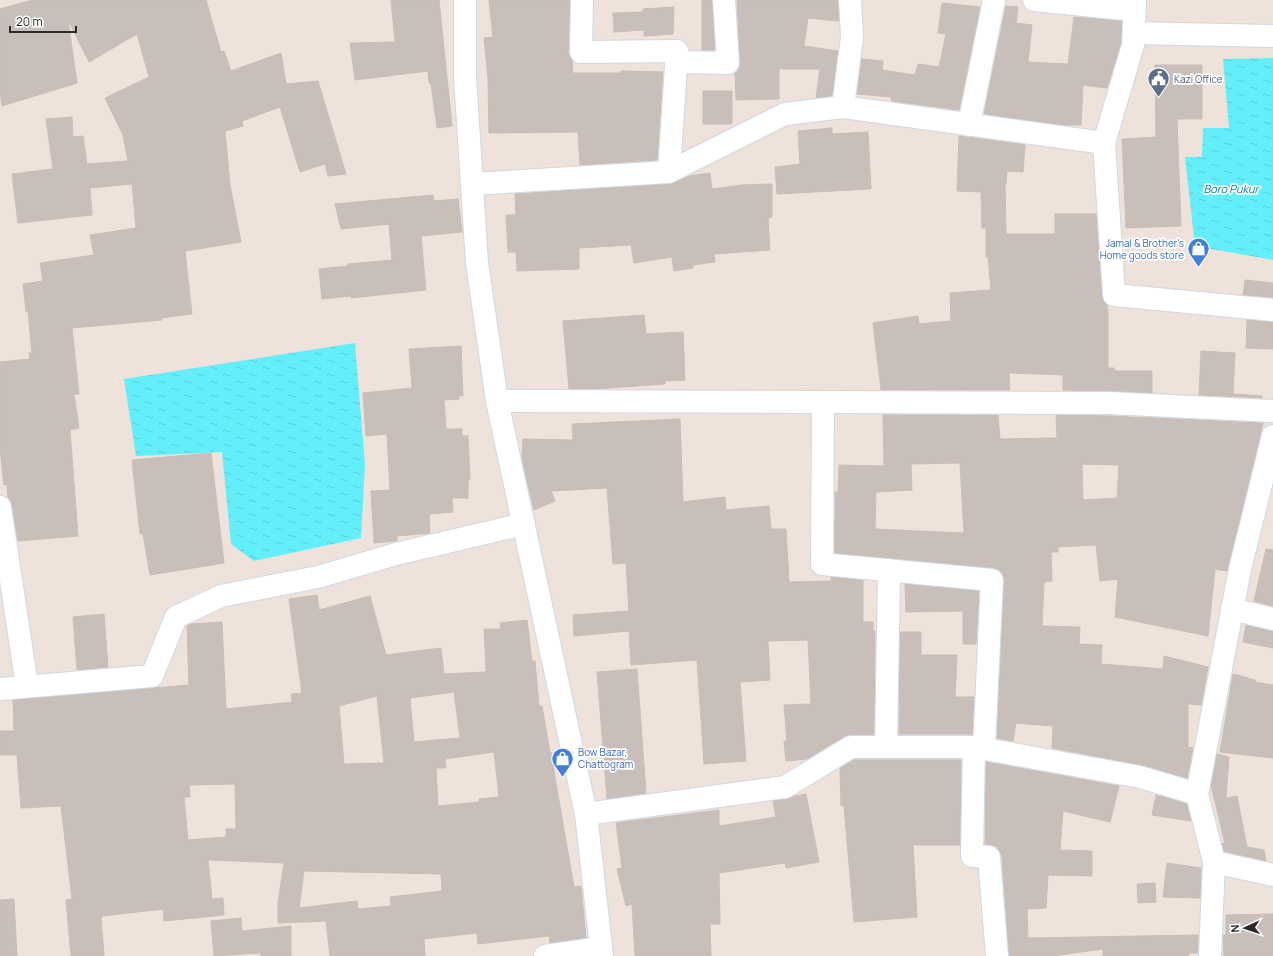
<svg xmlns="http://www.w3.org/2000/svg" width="1273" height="956" font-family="Manrope,sans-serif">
<defs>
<pattern id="water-ripples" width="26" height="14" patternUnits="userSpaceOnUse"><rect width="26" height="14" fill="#63effa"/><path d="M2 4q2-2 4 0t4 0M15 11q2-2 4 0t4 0" fill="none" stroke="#56cdd6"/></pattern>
</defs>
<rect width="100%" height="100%" fill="#eee2da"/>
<g fill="url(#water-ripples)">
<polygon points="1273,58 1273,260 1195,246 1185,157 1202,157 1203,128 1229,128 1223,59"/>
<polygon points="355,343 365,465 361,538 254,561 231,544 222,452 136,456 124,379"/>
</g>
<g fill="#c9bfba" stroke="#c9bdb4" fill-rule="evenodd">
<polygon points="32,0 206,0 221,52 224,51 231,71 281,53 286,84 318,81 346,174 328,176 325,164 300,172 280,107 242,121 243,126 225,131 230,185 241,242 185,251 192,314 161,318 162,320 72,328 79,394 74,394 79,428 70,430 78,536 18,541 12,505 8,498 7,484 4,485 0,448 0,362 30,359 29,353 32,353 28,311 26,312 23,284 43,281 40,263 94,255 90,235 136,228 132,184 90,188 92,215 18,223 12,174 53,169 46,119 72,117 73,137 83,136 87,164 128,161 123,135 105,98 149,77 137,34 89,62 68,20 77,83 2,106 0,92 0,9"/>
<polygon points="391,0 439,0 452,126 437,128 431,83 429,83 428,71 355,80 350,43 395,42"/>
<polygon points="489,0 570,0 568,52 572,61 573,73 621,73 621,71 663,72 657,160 580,165 578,132 489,133 488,79 484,38 493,37"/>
<polygon points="702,0 712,0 715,50 702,50"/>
<polygon points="737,0 838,0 839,21 808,18 804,46 838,51 832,96 816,98 820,69 779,69 779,99 736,100 735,73 739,68 740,62"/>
<polygon points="942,3 980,7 959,110 892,101 891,97 857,94 862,59 883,61 882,70 915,75 918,64 939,67 946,34 938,33"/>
<polygon points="1006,6 1018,7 1016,23 1032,25 1028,62 1068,64 1074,17 1122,21 1121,43 1107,88 1083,85 1081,125 1062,125 984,114"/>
<polygon points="674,7 673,34 644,36 644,30 614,32 613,13 643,12 643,9"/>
<polygon points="1155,65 1202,65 1202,119 1177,119 1181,226 1126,228 1122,139 1156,137"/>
<rect x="703" y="91" width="29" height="33"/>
<polygon points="832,128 832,134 868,132 871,189 777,194 775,167 800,164 798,131"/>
<polygon points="959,136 1025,145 1023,172 1007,171 1006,184 1005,184 1006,234 1055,234 1055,214 1096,214 1102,296 1107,305 1108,313 1108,368 1114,368 1115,371 1152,371 1152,393 1063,390 1063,375 1009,373 1010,390 881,390 873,323 918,316 919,324 951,321 950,293 991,290 988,257 986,257 986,228 982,228 981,192 957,191"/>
<polygon points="710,173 712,189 742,185 772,184 772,217 768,218 770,250 714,254 715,262 693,265 693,268 674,271 672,257 634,263 631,245 579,248 579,269 517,271 516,252 508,252 506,215 516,215 515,194 670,184 690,176"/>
<polygon points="433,195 434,201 458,199 462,232 421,236 426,290 351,298 351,296 322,299 319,269 348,266 348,264 392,260 389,224 341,229 335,204"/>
<polygon points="1245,280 1273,283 1273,297 1243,295"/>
<polygon points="644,315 646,334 683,332 685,380 665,381 665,384 594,389 569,389 563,321"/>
<polygon points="1247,320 1273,322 1273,349 1246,348"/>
<polygon points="461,346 463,396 459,396 459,399 444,400 446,429 462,429 462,436 468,436 470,480 468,480 468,498 452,498 453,512 429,514 430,533 397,536 397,541 374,543 371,491 390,490 387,434 366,436 363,393 412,388 409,349"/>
<polygon points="1201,351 1235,353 1233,394 1262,396 1262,398 1199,395"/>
<path d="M 883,415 L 998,415 L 1000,439 L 1057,438 L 1056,415 L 1109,416 L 1263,423 L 1227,571 L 1215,569 L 1208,636 L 1115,617 L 1118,579 L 1100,581 L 1096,545 L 1058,547 L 1058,552 L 1051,552 L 1052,581 L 1044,582 L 1042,626 L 1080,627 L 1079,644 L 1102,645 L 1101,664 L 1163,669 L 1164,656 L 1208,667 L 1201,705 L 1188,704 L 1188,747 L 1193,748 L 1187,778 L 1142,765 L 1052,748 L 1053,726 L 1016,723 L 1013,741 L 997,738 L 1004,581 L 1003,574 L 999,570 L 835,553 L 835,492 L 838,492 L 839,465 L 884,466 ZM 960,463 L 964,533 L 875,529 L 876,492 L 912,490 L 911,464 ZM 1082,464 L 1119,465 L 1117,498 L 1083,500 Z"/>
<polygon points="680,419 683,502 725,497 726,510 769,506 771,529 786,529 789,582 831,581 831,577 863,580 863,622 873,622 873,631 875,631 874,734 845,736 807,759 786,761 784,741 787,741 784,705 811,704 808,640 768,641 770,680 740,682 746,761 704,764 697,660 631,665 629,631 574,636 573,615 629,611 626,563 613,564 607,488 551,491 555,501 534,510 522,460 523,439 573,440 572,424"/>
<polygon points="211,453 224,563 150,575 143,534 140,534 132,460"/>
<polygon points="1266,549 1273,550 1273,606 1254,601"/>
<polygon points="905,584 979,591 976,644 963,644 963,611 906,612"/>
<path d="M 317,595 L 319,610 L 370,596 L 386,655 L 441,648 L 444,674 L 486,672 L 484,629 L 501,629 L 500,623 L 527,620 L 532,661 L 535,661 L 539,706 L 542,706 L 550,753 L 553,753 L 554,772 L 574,887 L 581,886 L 586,938 L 550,943 L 549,936 L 478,944 L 477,933 L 424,939 L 425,956 L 330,956 L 326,921 L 278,923 L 278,902 L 284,863 L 208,860 L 212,899 L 223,898 L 224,915 L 164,921 L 163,909 L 103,916 L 101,918 L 104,956 L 71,956 L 66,900 L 72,899 L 61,806 L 21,808 L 17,755 L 0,755 L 0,731 L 14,731 L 13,700 L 189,685 L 187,626 L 191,624 L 222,622 L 226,709 L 292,702 L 291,694 L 302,693 L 289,599 ZM 454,692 L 460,738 L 414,742 L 410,698 ZM 377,696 L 384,763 L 344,764 L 339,706 ZM 494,752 L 499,797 L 479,799 L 479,802 L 438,806 L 436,768 L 446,768 L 445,759 ZM 235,784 L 236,829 L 226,829 L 226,837 L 188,840 L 184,797 L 190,797 L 189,785 ZM 304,871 L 441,874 L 442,891 L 390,897 L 391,906 L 358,909 L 357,901 L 299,908 Z"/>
<polygon points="104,614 108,667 77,670 73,617"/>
<polygon points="1246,625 1273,631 1273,648 1243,642"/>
<polygon points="900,632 921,632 921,655 957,655 955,697 974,697 972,734 899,734"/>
<polygon points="637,669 646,793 607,799 597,672"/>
<polygon points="1233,674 1255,680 1255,682 1273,685 1273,758 1220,752"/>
<polygon points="1217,754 1229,757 1226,798 1237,796 1247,847 1264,850 1266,861 1224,851 1222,843 1225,844 1211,785"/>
<polygon points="854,760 961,760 960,845 913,845 917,917 854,922 844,806 841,806 840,768"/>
<polygon points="986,762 1119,786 1110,822 1063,811 1060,850 1092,851 1092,876 1048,875 1046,908 1027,909 1028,938 1198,935 1198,953 1189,953 1189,956 1103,956 1103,949 1052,956 1009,956 1002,855 996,846 985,844"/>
<polygon points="806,794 819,862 786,868 785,863 719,873 720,924 710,924 711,956 635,956 632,904 626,906 617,869 622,868 616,823 719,810 719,826 776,817 773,801"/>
<polygon points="1156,795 1187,804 1191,821 1152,815"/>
<polygon points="1167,863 1201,868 1200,898 1163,897"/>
<polygon points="1155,883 1156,902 1138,903 1137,884"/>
<polygon points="14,899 17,956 0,956 0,900"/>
<polygon points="1273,914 1273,956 1224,956 1223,935 1226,935 1226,915"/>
<polygon points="241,918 242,931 291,926 291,956 261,956 261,953 214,956 211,921"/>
</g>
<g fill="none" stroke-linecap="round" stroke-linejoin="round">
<defs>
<g id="minor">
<polyline points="582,0 581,52 677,51 669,172"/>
<polyline points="1034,0 1134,10"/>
<polyline points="1134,33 1273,36"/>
<polyline points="676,62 728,63 724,0"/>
<polyline points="843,107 852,37 850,0"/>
<polyline points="969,125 994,0"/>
<polyline points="1104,143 1114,295 1273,310"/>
<polyline points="472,184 669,172 785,114 843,107 1104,143 1133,45 1135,0"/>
<polyline points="497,401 1109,403 1273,411"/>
<polyline points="823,402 822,564 992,580 984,749"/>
<polyline points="0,507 27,686"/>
<polyline points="1232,609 1273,619"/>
<polyline points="0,689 152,676 176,617 221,596 318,577 396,554 524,524"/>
<polyline points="886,747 889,570"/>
<polyline points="974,747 972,856 989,857 997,956"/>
<polyline points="586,814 785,787 851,747 974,747 1140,777 1197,794"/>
<polyline points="1214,862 1273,875"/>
<polyline points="545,956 601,948"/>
<polyline points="1210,956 1214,862 1197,794 1240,569 1273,436"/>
</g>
<polyline id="tertiary" points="465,0 465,77 477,263 497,401 586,814 602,956"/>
</defs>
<use href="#minor" stroke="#cfd8e4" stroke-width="24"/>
<use href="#tertiary" stroke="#cfd8e4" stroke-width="24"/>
<use href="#minor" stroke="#fff" stroke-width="22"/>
<use href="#tertiary" stroke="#fff" stroke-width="22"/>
</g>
<defs>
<symbol id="civic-pin" viewBox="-11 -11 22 30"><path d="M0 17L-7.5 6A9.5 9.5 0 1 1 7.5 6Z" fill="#5c6f8a" stroke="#fff"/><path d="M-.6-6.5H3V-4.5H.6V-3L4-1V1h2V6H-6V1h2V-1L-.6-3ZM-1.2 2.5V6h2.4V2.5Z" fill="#fff"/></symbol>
<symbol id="shop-pin" viewBox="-11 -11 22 30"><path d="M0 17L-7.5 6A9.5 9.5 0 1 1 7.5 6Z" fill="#3f7fe0" stroke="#fff"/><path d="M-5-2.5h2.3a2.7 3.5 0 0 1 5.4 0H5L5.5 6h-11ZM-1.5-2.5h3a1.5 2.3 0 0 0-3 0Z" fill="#fff"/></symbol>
</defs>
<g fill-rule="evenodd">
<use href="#civic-pin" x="1146" y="66" width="25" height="34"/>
<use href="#shop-pin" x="1186" y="236" width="25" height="34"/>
<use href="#shop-pin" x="550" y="746" width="25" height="34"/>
</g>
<g text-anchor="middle" stroke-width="3.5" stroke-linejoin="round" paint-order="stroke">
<g font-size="10" fill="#4e5e75" stroke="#fff" text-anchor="start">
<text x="1174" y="83">Kazi Office</text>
</g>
<g font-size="10" fill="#366cbe" stroke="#fff" text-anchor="end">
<text x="1184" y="247">Jamal &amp; Brother's<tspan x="1184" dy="12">Home goods store</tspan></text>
<text x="578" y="756" text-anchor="start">Bow Bazar,<tspan x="578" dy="12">Chattogram</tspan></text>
</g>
<g font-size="11" font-style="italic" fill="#028299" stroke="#fff">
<text x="1231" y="193">Boro Pukur</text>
</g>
</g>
<g transform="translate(1245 928) rotate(267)" stroke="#ffffff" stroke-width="3" paint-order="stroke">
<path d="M0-3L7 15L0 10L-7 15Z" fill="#2a2a2a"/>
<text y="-6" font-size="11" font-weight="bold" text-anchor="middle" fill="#2a2a2a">N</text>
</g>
<path d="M10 26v6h66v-6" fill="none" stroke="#2a2a2a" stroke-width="2"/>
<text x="16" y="26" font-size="12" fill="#2a2a2a" stroke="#ffffff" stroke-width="3" paint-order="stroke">20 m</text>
</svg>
